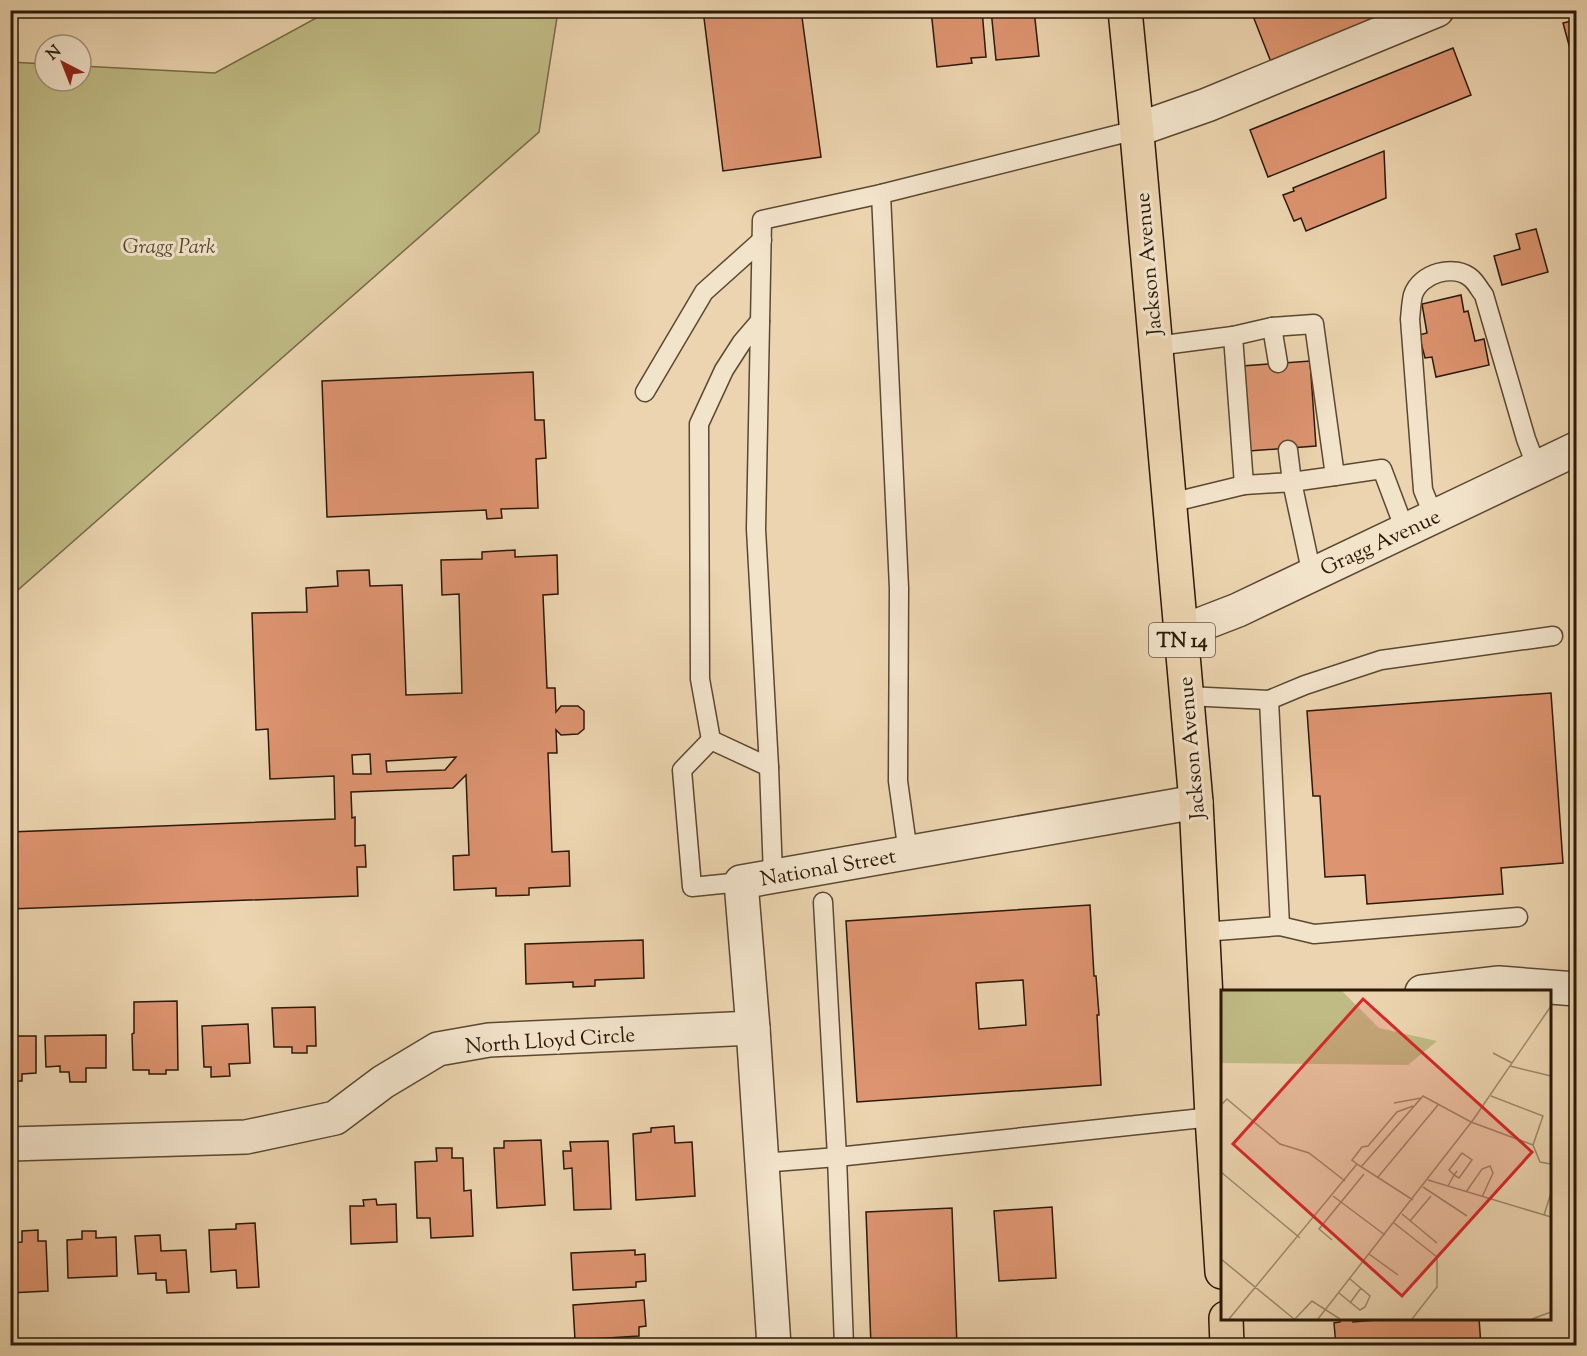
<svg xmlns="http://www.w3.org/2000/svg" width="1587" height="1356" font-family="'Sorts Mill Goudy',serif">
<rect width="100%" height="100%" fill="#ebd4af"/>
<filter id="stains"><feTurbulence type="fractalNoise" baseFrequency=".00333" numOctaves="4"/><feColorMatrix values="0 0 0 0 .2 0 0 0 0 .09 0 0 0 0 .02 0 0 0 .5 -.17"/></filter>
<radialGradient id="worn" r=".72"><stop offset=".6" stop-color="#630" stop-opacity="0"/><stop offset="1" stop-color="#630" stop-opacity=".3"/></radialGradient>
<polygon fill="#c0bb85" stroke="#766a46" stroke-width="1.5" points="329,11 558,11 539,132 11,596 11,62 45,64 45,81 81,81 81,66 215,73"/>
<g fill="#dd9470" stroke="#2b1907" stroke-width="1.5" fill-rule="evenodd">
<polygon points="703,10 801,10 821,157 723,171"/>
<polygon points="931,10 982,10 986,57 971,58 972,63 937,67"/>
<polygon points="991,10 1034,10 1039,56 996,60"/>
<polygon points="1267,10 1399,10 1271,62 1253,16"/>
<polygon points="1576,14 1576,55 1572,56 1563,23 1576,20 1574,15"/>
<polygon points="1453,48 1471,95 1268,177 1250,130"/>
<polygon points="1384,151 1386,198 1306,231 1301,218 1294,221 1283,195 1294,191 1293,188"/>
<polygon points="1536,229 1548,272 1502,285 1494,256 1520,249 1516,234"/>
<polygon points="1461,295 1464,312 1468,311 1475,341 1484,339 1489,365 1436,377 1432,357 1425,358 1419,335 1427,333 1422,304"/>
<polygon points="1310,361 1316,446 1249,451 1242,366"/>
<polygon points="533,372 535,420 544,420 546,458 536,459 538,508 501,509 502,518 487,519 486,510 327,517 322,381"/>
<path d="M 515,550 L 515,557 L 557,555 L 558,594 L 543,595 L 547,688 L 555,688 L 556,712 L 561,706 L 578,706 L 584,711 L 584,729 L 578,734 L 561,735 L 556,730 L 557,753 L 548,753 L 552,852 L 569,851 L 570,886 L 529,888 L 529,895 L 496,896 L 496,888 L 454,890 L 453,856 L 469,855 L 466,775 L 453,788 L 351,792 L 352,818 L 355,817 L 355,846 L 365,845 L 366,867 L 357,867 L 358,896 L 10,909 L 10,832 L 335,819 L 334,776 L 270,779 L 268,729 L 256,730 L 252,613 L 307,612 L 306,588 L 338,586 L 337,571 L 369,570 L 370,586 L 402,585 L 406,695 L 462,693 L 459,594 L 442,595 L 441,560 L 482,559 L 482,552 ZM 370,754 L 371,774 L 353,774 L 352,755 ZM 456,757 L 445,770 L 387,772 L 386,761 Z"/>
<polygon points="1551,693 1563,863 1501,868 1503,894 1367,904 1365,875 1325,877 1320,796 1313,796 1307,711"/>
<path d="M 1090,905 L 1094,976 L 1096,976 L 1099,1015 L 1097,1015 L 1101,1085 L 857,1102 L 846,921 ZM 1023,980 L 1026,1025 L 979,1029 L 976,983 Z"/>
<polygon points="643,940 644,978 595,980 595,986 573,987 573,982 526,984 525,944"/>
<polygon points="177,1001 178,1070 166,1070 166,1074 149,1074 149,1070 133,1070 132,1034 134,1033 134,1002"/>
<polygon points="315,1007 316,1046 307,1046 307,1053 292,1053 292,1047 274,1047 272,1008"/>
<polygon points="248,1024 250,1063 229,1064 230,1076 211,1077 211,1067 204,1067 202,1026"/>
<polygon points="106,1035 106,1068 86,1068 86,1082 70,1082 69,1072 60,1072 60,1066 46,1067 45,1036"/>
<polygon points="10,1036 36,1036 36,1073 22,1074 22,1081 10,1081"/>
<polygon points="674,1126 675,1143 692,1142 695,1196 636,1200 633,1134 651,1132 651,1128"/>
<polygon points="541,1140 545,1205 497,1208 494,1148 504,1148 504,1141"/>
<polygon points="608,1141 611,1209 574,1210 572,1168 564,1169 563,1151 571,1151 570,1142"/>
<polygon points="436,1148 452,1148 452,1158 463,1158 464,1191 471,1190 473,1236 431,1238 430,1218 417,1218 415,1162 437,1161"/>
<polygon points="376,1199 377,1205 396,1204 397,1242 351,1244 350,1206 364,1206 363,1200"/>
<polygon points="1052,1207 1056,1278 999,1281 994,1211"/>
<polygon points="952,1208 957,1346 871,1346 866,1212"/>
<polygon points="255,1223 259,1287 237,1288 236,1270 211,1272 209,1230 236,1229 236,1224"/>
<polygon points="38,1230 38,1241 46,1241 48,1291 10,1293 10,1243 22,1242 22,1231"/>
<polygon points="82,1231 96,1231 96,1238 116,1237 117,1276 68,1278 67,1240 82,1239"/>
<polygon points="160,1235 161,1251 186,1250 189,1292 167,1293 166,1280 156,1280 156,1273 138,1274 135,1236"/>
<polygon points="635,1250 635,1255 645,1254 646,1281 636,1282 636,1287 573,1290 571,1253"/>
<polygon points="644,1300 646,1326 639,1327 639,1336 575,1340 573,1305"/>
<polygon points="1339,1318 1353,1318 1353,1322 1402,1318 1479,1318 1481,1346 1336,1346 1334,1323 1340,1322"/>
</g>
<g fill="none" stroke-linecap="round" stroke-linejoin="round">
<defs>
<g id="service">
<polyline points="881,194 899,588 898,781 908,853"/>
<polyline points="1272,327 1278,363"/>
<polyline points="1156,346 1233,336"/>
<polyline points="645,392 704,292 762,240"/>
<polyline points="1288,450 1292,482 1335,476 1314,324 1272,327 1233,336 1244,485 1292,482 1312,575"/>
<polyline points="1335,476 1382,469 1405,530"/>
<polyline points="1170,503 1244,485"/>
<path d="M 1434,517 L 1423,490 L 1410,319 C 1411,311 1411,303 1413,295 C 1420,273 1455,263 1472,279 C 1477,284 1480,290 1484,295 L 1526,439 L 1537,468"/>
<polyline points="1187,696 1269,700 1305,685 1381,660 1553,636"/>
<polyline points="1269,700 1280,926"/>
<polyline points="711,740 700,679 699,424 724,370 742,342 760,321"/>
<polyline points="711,740 682,770 692,887 741,882"/>
<polyline points="711,740 769,767"/>
<polyline points="773,876 769,767 756,529 762,220 881,194 1136,130"/>
<polyline points="823,902 837,1157 844,1346"/>
<polyline points="1203,932 1280,926 1314,934 1518,917"/>
<polyline points="762,1163 837,1157 1212,1117"/>
</g>
<g id="minor">
<polyline points="1136,130 1207,105 1437,10"/>
<polyline points="1181,632 1238,610 1576,449"/>
<polyline points="1422,992 1499,983 1576,989"/>
<polyline points="10,1144 246,1137 335,1118 383,1082 438,1049 489,1040 753,1028"/>
<polyline points="774,1346 753,1028 741,882 1196,802"/>
</g>
<g id="primary">
<polyline points="1125,10 1135,112 1196,802 1212,1117 1222,1272"/>
<polyline points="1226,1318 1227,1346"/>
</g>
</defs>
<use href="#service" stroke="#5b4831" stroke-width="21"/>
<use href="#minor" stroke="#5b4831" stroke-width="36"/>
<use href="#primary" stroke="#2b1907" stroke-width="36"/>
<use href="#service" stroke="#f2e3cb" stroke-width="18"/>
<use href="#minor" stroke="#f2e3cb" stroke-width="33"/>
<use href="#primary" stroke="#ebd4af" stroke-width="33"/>
</g>
<g text-anchor="middle" stroke-width="6" stroke-linejoin="round" paint-order="stroke">
<rect fill="#f2e3cb" stroke="#675642" stroke-width="1.5" x="1149" y="623" width="66" height="34" rx="4.5"/>
<g font-size="20" font-weight="bold" fill="#2b1907">
<text x="1182" y="647">TN 14</text>
</g>
<g font-size="21" font-style="italic" fill="#584a2d" stroke="#f2e3cb">
<text x="169" y="253">Gragg Park</text>
</g>
<g font-size="21" fill="#2b1907" stroke="#f2e3cb">
<text transform="translate(1148 264) rotate(-95)" y="7">Jackson Avenue</text>
<text transform="translate(1380 542) rotate(-25)" y="7">Gragg Avenue</text>
<text transform="translate(1191 748) rotate(-95)" y="7">Jackson Avenue</text>
<text transform="translate(828 867) rotate(-10)" y="7">National Street</text>
<text transform="translate(550 1040) rotate(-4)" y="7">North Lloyd Circle</text>
</g>
</g>
<g transform="translate(1221 990)">
<rect width="330" height="330" fill="#ebd4af"/>
<path d="M 0,1 L 121,1 L 158,38 L 216,51 L 187,75 L 0,73 Z" fill="#c0bb85"/>
<path fill="none" stroke="#9e896c" stroke-width="1.5" d="M 272,63 L 291,73M 289,76 L 330,86M 173,113 L 200,108M 0,115 L 6,109 L 59,154 L 88,163 L 124,191M 312,155 L 319,172 L 330,174M 136,174 L 131,170 L 141,157 L 147,156 L 176,122 L 192,116M 140,177 L 202,106 L 250,132 L 312,155 L 322,126 L 270,106M 0,182 L 79,248M 157,187 L 217,115M 207,190 L 330,227M 227,196 L 233,185 L 228,180 L 241,163 L 251,170 L 238,188 L 233,185 L 236,181M 202,197 L 246,226M 245,202 L 261,179 L 269,176 L 272,183 L 261,207M 112,206 L 164,245M 181,224 L 216,253M 323,225 L 330,203M 189,231 L 210,206M 173,233 L 216,267 L 216,297 L 191,329M 111,250 L 98,239 L 143,184M 148,264 L 177,285M 0,269 L 73,329M 118,303 L 139,320 L 144,317 L 149,306 L 129,289M 129,313 L 140,298M 8,329 L 136,174 L 192,210M 74,329 L 91,311 L 119,329M 97,329 L 252,130 L 330,16M 311,329 L 330,322"/>
<path fill="#d62828" fill-opacity="0.15" stroke="#d62828" stroke-width="3" d="M 142,9 L 311,162 L 181,306 L 12,154 Z"/>
<rect width="330" height="330" fill="none" stroke="#2b1907" stroke-width="3"/>
</g>
<rect width="1587" height="1356" fill="none" stroke="#ebd4af" stroke-width="36"/>
<rect x="12" y="12" width="1563" height="1332" fill="none" stroke="#2b1907" stroke-width="3"/>
<rect x="18" y="18" width="1551" height="1320" fill="none" stroke="#2b1907" stroke-width="1.5"/>
<g transform="translate(63 63) rotate(318)"><circle r="28" fill="#f2e3cb" stroke="#a2927d" stroke-width="1.5"/>
<path d="M0-4.5L10 22L0 15L-10 22Z" fill="#8f2418"/>
<text y="-9" font-size="16" font-weight="bold" text-anchor="middle" fill="#2b1907">N</text>
</g>
<rect width="100%" height="100%" filter="url(#stains)"/>
<rect width="100%" height="100%" fill="url(#worn)"/>
</svg>
